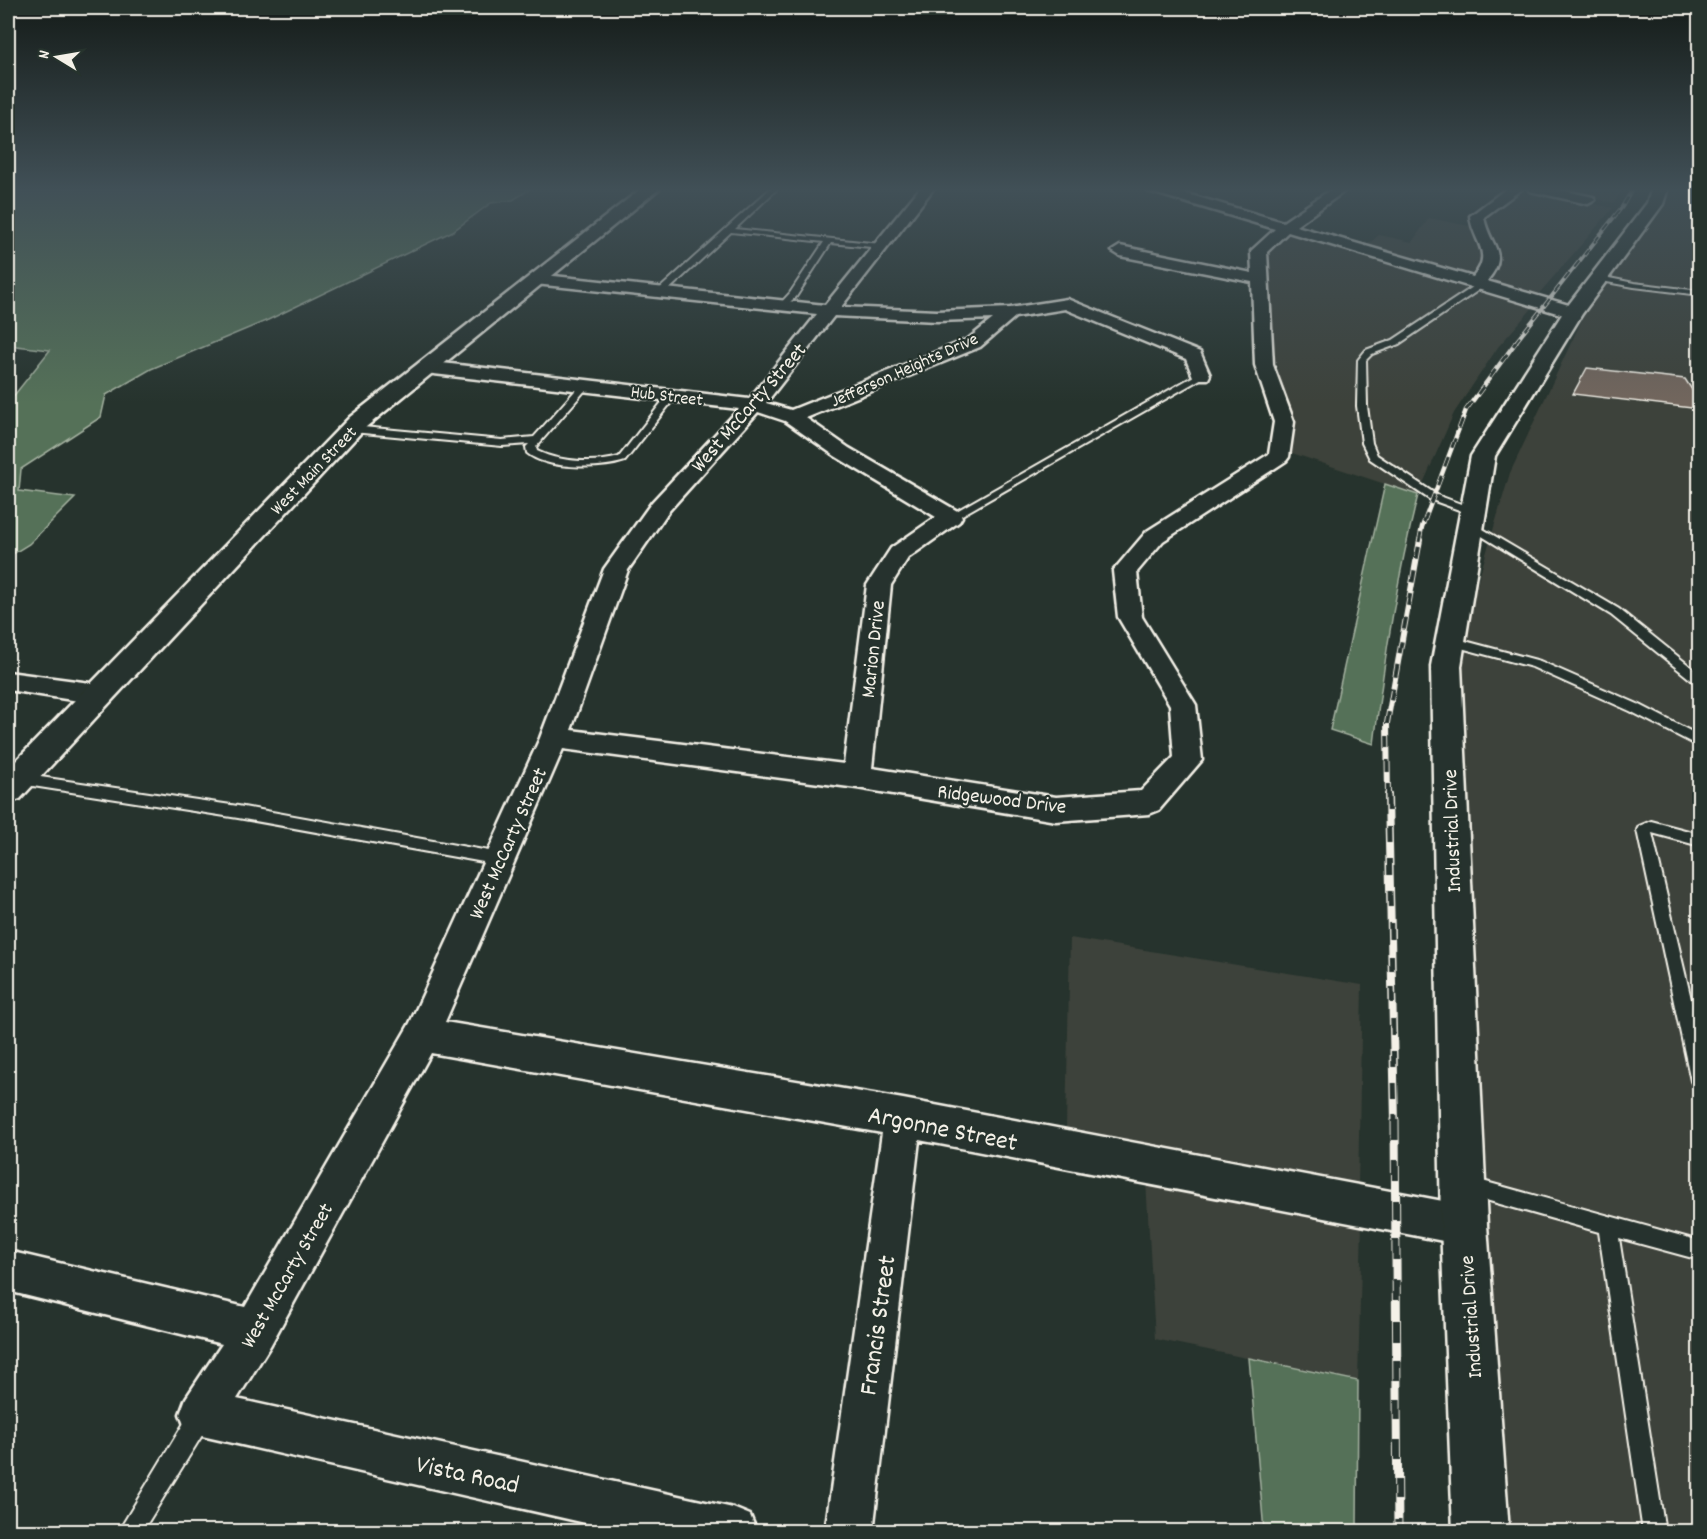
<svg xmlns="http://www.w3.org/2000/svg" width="1707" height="1539" font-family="Dekko,sans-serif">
<rect width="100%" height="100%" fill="#26332d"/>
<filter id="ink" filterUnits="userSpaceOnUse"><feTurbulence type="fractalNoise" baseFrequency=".0167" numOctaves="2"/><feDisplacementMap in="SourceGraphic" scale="12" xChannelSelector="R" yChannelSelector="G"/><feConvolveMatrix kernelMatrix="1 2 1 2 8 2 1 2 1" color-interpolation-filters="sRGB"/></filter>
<g filter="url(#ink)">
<g fill="#3d423b">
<polygon points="1523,188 1613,208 1536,297 1365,247 1379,235 1412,242 1429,218 1484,229 1483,222 1495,207"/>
<polygon points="1546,188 1623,188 1614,203"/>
<polygon points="1671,188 1699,188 1699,1531 1508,1531 1474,1007 1460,642 1510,473 1586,311 1649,225"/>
<polygon points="1296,235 1535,305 1498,347 1454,413 1418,495 1292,453 1293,428 1275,359 1267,255 1273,245 1284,236"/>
<polygon points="1070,938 1362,985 1358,1187 1066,1127"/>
<polygon points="1146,1180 1362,1222 1358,1381 1155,1339"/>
</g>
<g fill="#557158" stroke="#a4b1a0" stroke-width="1.5">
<polygon points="8,188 532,188 513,200 491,203 453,231 268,320 151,369 106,395 101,417 21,469 19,491 75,498 29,544 8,557 8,403 50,350 8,345"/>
<path d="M 1385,484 L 1418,495 C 1397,577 1384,660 1374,744 L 1330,730 Z"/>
<polygon points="1249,1358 1358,1381 1357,1531 1264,1531"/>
</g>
<polygon fill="#72665d" stroke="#f4f1e8" stroke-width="1.5" points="1587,368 1685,379 1700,402 1700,409 1573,394"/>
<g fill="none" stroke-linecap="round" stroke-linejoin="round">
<defs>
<g id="lane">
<polygon points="771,188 778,188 735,229 881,244 885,246 881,248 831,243 796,297 782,308 778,306 790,293 824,242 731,232 662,296 656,296 656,292"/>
<polygon points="1599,276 1634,283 1700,291 1700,295 1634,287 1596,280 1595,278"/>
<polygon points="1479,283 1486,285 1399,344 1372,354 1366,360 1367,406 1372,443 1377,455 1437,495 1477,510 1477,514 1473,515 1429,499 1370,459 1362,443 1357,406 1358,360 1366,350 1393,340"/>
<polygon points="1201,372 1205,375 1204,377 955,519 947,519 946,517"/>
<path d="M 585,382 L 589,385 L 588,387 L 536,447 L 537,451 C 559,462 595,464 619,457 L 669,393 L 677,395 L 625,461 C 602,469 547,470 527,453 L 526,447 L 529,444 L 502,446 L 352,432 L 347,429 L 352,426 L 502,440 L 534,437 L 582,383 Z"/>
<polygon points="1471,522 1619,609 1696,671 1700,674 1700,687 1611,615 1467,527 1466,525"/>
<polygon points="1450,637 1540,661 1640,705 1700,736 1700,747 1630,711 1532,667 1446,644 1444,641"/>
<polygon points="20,774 238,806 500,853 505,855 507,859 505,863 500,865 238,818 20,784 15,783 13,779 15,775"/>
<polygon points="1651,821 1700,834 1700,846 1652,833 1700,1037 1700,1089 1694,1087 1691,1081 1637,830 1639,826"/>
<polygon points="1468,1177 1700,1241 1700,1260 1619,1238 1665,1532 1643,1532 1599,1232 1461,1193 1459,1186 1461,1179"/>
<polygon points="201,1405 209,1408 212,1416 209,1424 142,1532 118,1532 193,1408"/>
</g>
<g id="street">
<path d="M 920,188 L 934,188 L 841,307 L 937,311 L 1010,308 L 1067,299 L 1200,352 L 1210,375 L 1208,379 L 1194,379 L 1186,359 L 1065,309 L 1015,317 L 980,347 L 806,418 L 849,448 L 959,512 L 962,517 L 959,522 L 908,558 L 891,585 L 872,768 L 1056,797 L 1141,791 L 1174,757 L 1170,705 L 1118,617 L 1113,571 L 1147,531 L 1269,454 L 1274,422 L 1255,365 L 1252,282 L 1120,256 L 1112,251 L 1120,246 L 1252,273 L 1251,251 L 1275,229 L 1148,191 L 1146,188 L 1167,188 L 1283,222 L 1333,188 L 1349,188 L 1296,226 L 1473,277 C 1494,252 1473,243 1470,216 L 1507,188 L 1523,188 L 1484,217 C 1489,247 1511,252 1487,281 L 1579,308 L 1581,312 L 1579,316 L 1567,316 L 1288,232 L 1267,252 L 1273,365 L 1294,422 L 1289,457 L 1286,461 L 1163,541 L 1137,572 L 1142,617 L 1196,705 L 1202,760 L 1159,810 L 1149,814 L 1056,821 L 857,788 L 563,749 L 445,1022 L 903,1099 L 1464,1205 L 1478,1211 L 1484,1225 L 1478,1239 L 1464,1245 L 919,1140 L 873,1532 L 825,1532 L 882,1133 L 431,1053 L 270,1346 L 237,1399 L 733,1508 L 750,1515 L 757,1532 L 625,1532 L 202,1436 L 186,1430 L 180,1414 L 186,1398 L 222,1344 L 8,1291 L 8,1251 L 245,1307 L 410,1023 L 540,738 L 604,569 L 652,502 L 739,409 L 425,373 L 419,371 L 416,367 L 419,363 L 425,361 L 749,399 L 817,314 L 535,284 L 527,279 L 535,274 L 825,305 ZM 834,316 L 937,321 L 993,319 L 968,339 L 791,410 L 766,403 ZM 758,412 L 785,421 L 835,456 L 936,517 L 891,548 L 867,585 L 844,764 L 571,730 L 628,570 L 668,512 Z"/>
<polygon points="1528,188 1552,188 1593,197 1595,200 1588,204 1530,191"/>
<polygon points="8,672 98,684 107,687 111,694 107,701 98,704 8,690"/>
</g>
<g id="secondary">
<polygon points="642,188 660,188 366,427 20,799 8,803 8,769 350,417"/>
<polygon points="1652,188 1668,188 1663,204 1582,314 1495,456 1461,666 1487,1225 1509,1532 1453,1532 1441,1225 1431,666 1471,456 1566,308 1647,203"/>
</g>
</defs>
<use href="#lane" stroke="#f4f1e8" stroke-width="4"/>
<use href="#street" stroke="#f4f1e8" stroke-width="5"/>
<use href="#secondary" stroke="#f4f1e8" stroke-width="5"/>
<use href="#lane" fill="#26332d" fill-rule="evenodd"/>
<use href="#street" fill="#26332d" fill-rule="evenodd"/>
<use href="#secondary" fill="#26332d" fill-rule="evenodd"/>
<defs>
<polyline id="rail-far4" points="1515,343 1622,207 1633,188"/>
<polyline id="rail-far3" points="1419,542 1422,527 1466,410 1516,342"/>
<polyline id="rail-far2" points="1388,796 1387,723 1420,540"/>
<polyline id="rail-far1" points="1388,795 1395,1122"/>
<polyline id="rail" points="1395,1120 1398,1532"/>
</defs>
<use href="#rail-far4" stroke="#f4f1e8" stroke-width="4"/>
<use href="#rail-far3" stroke="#f4f1e8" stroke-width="4.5"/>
<use href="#rail-far2" stroke="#f4f1e8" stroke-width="6"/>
<use href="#rail-far1" stroke="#f4f1e8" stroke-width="8"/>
<use href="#rail" stroke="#f4f1e8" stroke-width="9"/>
<use href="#rail-far4" stroke="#26332d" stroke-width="2" stroke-dasharray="8" stroke-linecap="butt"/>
<use href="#rail-far3" stroke="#26332d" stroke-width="3" stroke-dasharray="10" stroke-linecap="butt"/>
<use href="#rail-far2" stroke="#26332d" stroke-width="4" stroke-dasharray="12" stroke-linecap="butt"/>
<use href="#rail-far1" stroke="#26332d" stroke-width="5" stroke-dasharray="16" stroke-linecap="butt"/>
<use href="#rail" stroke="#26332d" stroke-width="7" stroke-dasharray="20" stroke-linecap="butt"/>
</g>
</g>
<linearGradient id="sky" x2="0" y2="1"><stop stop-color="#151c19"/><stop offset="0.47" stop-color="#415057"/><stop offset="1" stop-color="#415057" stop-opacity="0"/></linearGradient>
<rect width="1707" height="403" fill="url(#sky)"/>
<g text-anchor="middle" stroke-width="4.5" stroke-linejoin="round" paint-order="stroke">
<g font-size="18" fill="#f4f1e8" stroke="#26332d">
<text transform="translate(904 369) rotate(-24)" y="6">Jefferson Heights Drive</text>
<text transform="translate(667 395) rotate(7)" y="6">Hub Street</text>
<text transform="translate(313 470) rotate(-46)" y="6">West Main Street</text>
</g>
<g font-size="21" fill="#f4f1e8" stroke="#26332d">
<text transform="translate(748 407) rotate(-49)" y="7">West McCarty Street</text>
<text transform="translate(872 649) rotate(-84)" y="7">Marion Drive</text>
<text transform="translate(1002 798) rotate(7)" y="7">Ridgewood Drive</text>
<text transform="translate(1451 831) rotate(-92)" y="7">Industrial Drive</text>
<text transform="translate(507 843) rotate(-66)" y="7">West McCarty Street</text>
<text transform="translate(286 1275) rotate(-60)" y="7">West McCarty Street</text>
<text transform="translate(1470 1317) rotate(-94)" y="7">Industrial Drive</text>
</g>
<g font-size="26" fill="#f4f1e8" stroke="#26332d">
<text transform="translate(943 1127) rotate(11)" y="9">Argonne Street</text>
<text transform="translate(876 1325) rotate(-82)" y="9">Francis Street</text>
<text transform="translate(468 1473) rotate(12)" y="9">Vista Road</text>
</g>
</g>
<rect width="1707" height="1539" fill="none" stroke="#26332d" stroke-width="30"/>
<rect x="15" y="15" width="1677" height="1509" fill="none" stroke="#f4f1e8" stroke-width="2" filter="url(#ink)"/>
<g transform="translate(57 57) rotate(281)" stroke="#26332d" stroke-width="4.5" paint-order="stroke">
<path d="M0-4.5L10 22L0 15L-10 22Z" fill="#f4f1e8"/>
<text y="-9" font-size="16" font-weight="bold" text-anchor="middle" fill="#f4f1e8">N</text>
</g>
</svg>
